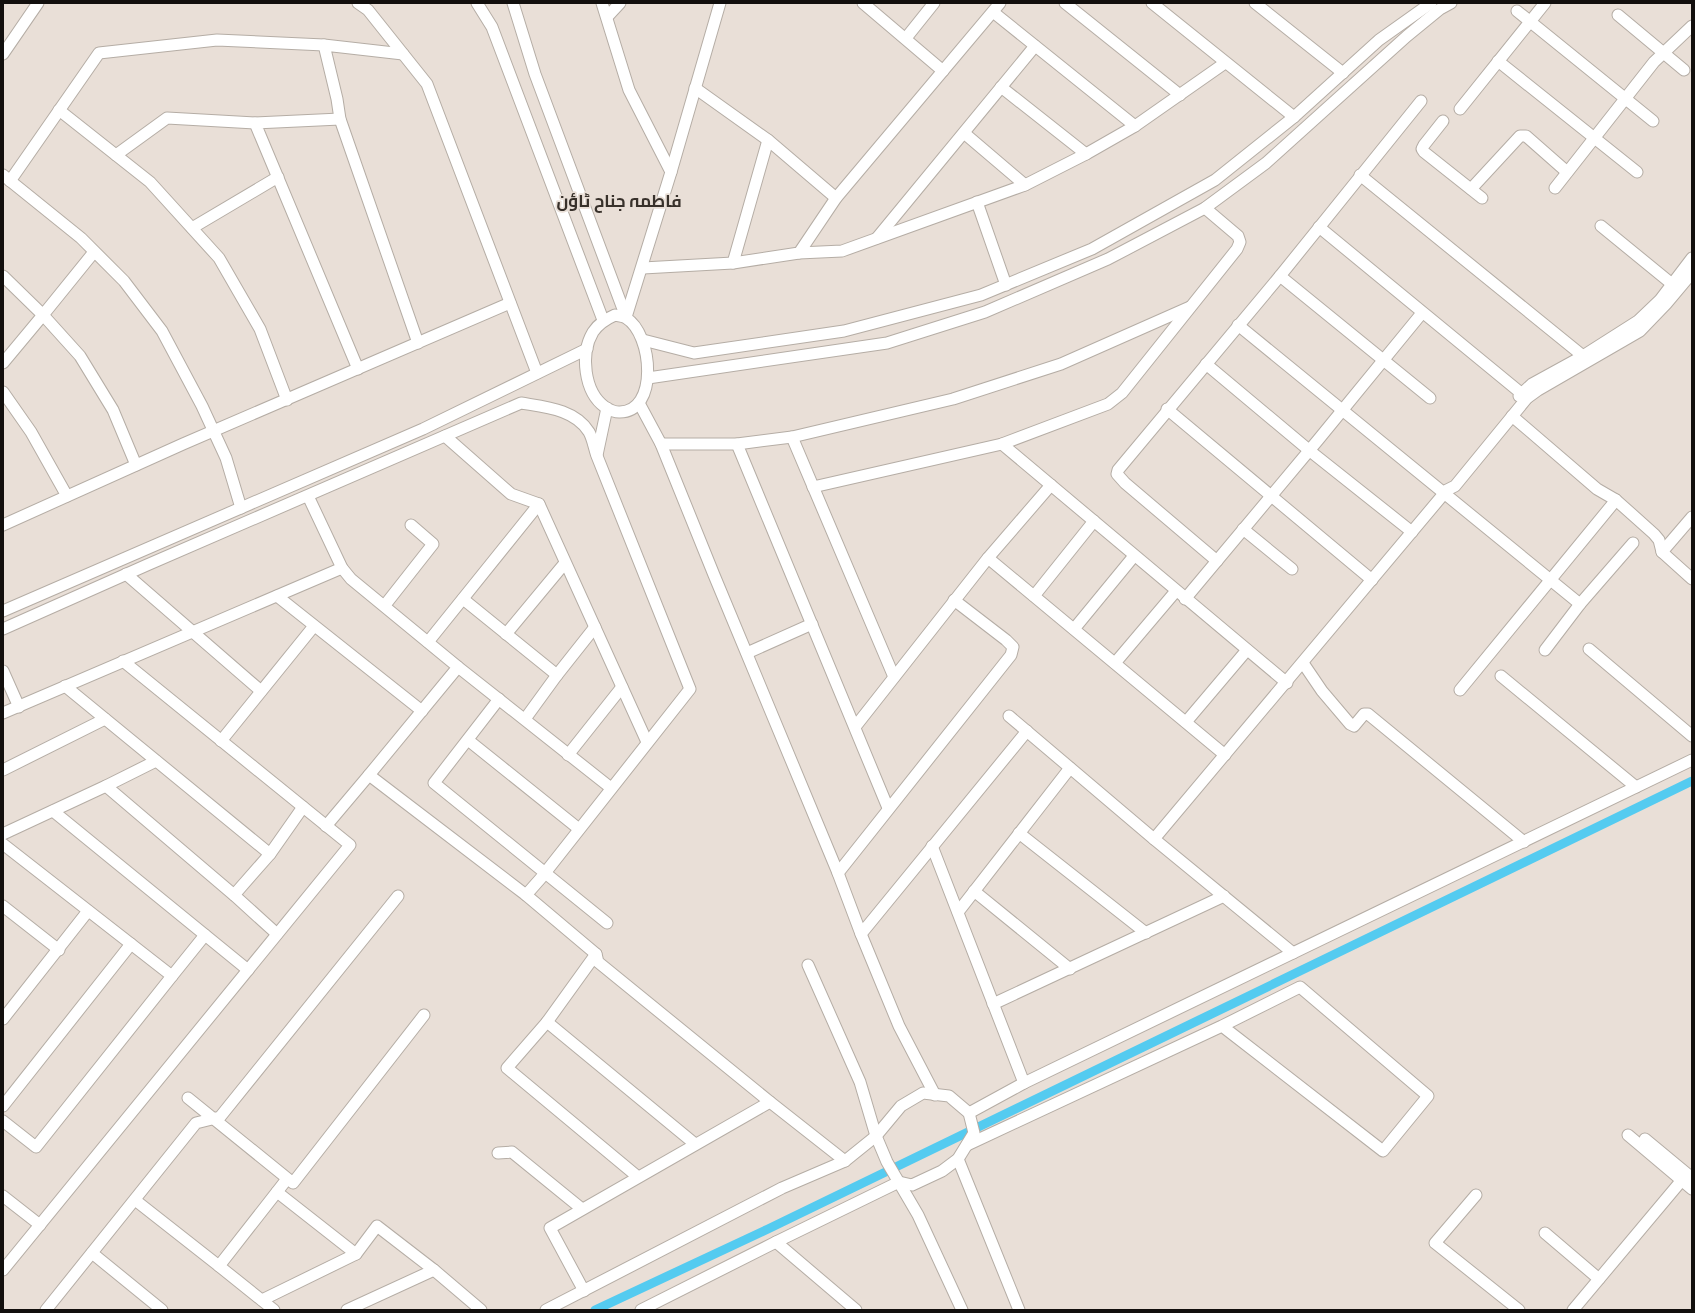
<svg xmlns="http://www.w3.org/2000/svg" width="1695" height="1313" font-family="'Public Sans',Cairo,sans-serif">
<rect width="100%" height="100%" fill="#e9dfd7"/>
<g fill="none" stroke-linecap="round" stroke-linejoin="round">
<polyline stroke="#54cbf0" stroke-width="9" points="595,1310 768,1229 1692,781"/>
<defs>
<g id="minor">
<polyline points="358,3 368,10 427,84 537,373"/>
<polyline points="477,3 492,27 603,320"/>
<polyline points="513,3 535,74 626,317"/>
<polyline points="602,3 629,90 671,172"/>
<polyline points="863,3 943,71"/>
<polyline points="1065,3 1180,95"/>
<polyline points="1152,3 1294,117"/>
<polyline points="1255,3 1343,73"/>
<polyline points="1517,11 1653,121"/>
<polyline points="993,12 1135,126"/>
<polyline points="1618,15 1684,70"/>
<polyline points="607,17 620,3"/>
<polyline points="906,38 934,3"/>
<polyline points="3,54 38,3"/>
<polyline points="403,54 324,45 337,99 340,119 418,343"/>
<polyline points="1498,61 1637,172"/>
<polyline points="1001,87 1086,154"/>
<polyline points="695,88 768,140 836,198"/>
<polyline points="1460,109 1545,3"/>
<polyline points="59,110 150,182 219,258 260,329 287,400"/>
<polyline points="340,119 255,123 358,369"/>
<polyline points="1443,121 1424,145 1422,149 1424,152 1482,198"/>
<polyline points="964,133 1025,185"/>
<polyline points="116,155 167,118 255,123"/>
<polyline points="3,175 81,238 124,281 162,331 202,406 226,458 241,508"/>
<polyline points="1360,175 1583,356"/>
<polyline points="10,181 99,53 217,40 324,45"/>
<polyline points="1555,188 1654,62 1692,26"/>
<polyline points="1471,189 1520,136 1526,136 1567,172"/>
<polyline points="977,202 1006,285"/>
<polyline points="1601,226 1672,284"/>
<polyline points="1319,227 1527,398"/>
<polyline points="192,228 278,177"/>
<polyline points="877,238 1035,46"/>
<polyline points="799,253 842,251 1025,185 1086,154 1135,126 1225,63"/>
<polyline points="733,263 768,140"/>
<polyline points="643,268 733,263 799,253 836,198 1000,3"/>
<polyline points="3,276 43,315 94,252"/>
<polyline points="1280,276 1430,398"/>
<path d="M 615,315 C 618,316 623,316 626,318 C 653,334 659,413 619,412 C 613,412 610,410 605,407 C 584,392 580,354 593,332 C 599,323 606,319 615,315 Z"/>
<polyline points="626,317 671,172 720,3"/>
<polyline points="1238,325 1580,604"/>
<polyline points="643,340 694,353 844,331 981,295 1092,249 1215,180 1294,117 1379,40 1431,3"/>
<polyline points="3,363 43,315 80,356 113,410 136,465"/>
<polyline points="1206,364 1310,451 1412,532"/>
<polyline points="648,378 887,343 985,312 1108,259 1205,208 1266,163 1407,36 1440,9 1451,3"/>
<polyline points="3,392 31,432 67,496"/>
<polyline points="1519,396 1532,384 1583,356 1638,321 1660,300 1692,258"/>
<polyline points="639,403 661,444 714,575 838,873 861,934 899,1026 935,1095"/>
<polyline points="1167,409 1372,580"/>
<polyline points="1512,416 1597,489 1616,500 1654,534 1659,540 1662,552 1692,579"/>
<polyline points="445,436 511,494 539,504 647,742"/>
<polyline points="792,437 894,677"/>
<polyline points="661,444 737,444 792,437 953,399 1061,364 1190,307"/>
<polyline points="737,444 888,808"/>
<polyline points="1002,444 1287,683"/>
<polyline points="597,455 607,408"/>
<polyline points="813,487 1002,444 1108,404 1122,393 1237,249 1240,242 1238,236 1205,208"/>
<polyline points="3,525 183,444 510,303"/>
<polyline points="1243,529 1292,569"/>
<polyline points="1662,552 1692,517"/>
<polyline points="988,558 1225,755"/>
<polyline points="1217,561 1125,483 1117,474 1118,470 1280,276 1421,101"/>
<polyline points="126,574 261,691"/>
<polyline points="277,596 422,711"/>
<polyline points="1034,596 1094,521"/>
<polyline points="463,599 557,675 525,719"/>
<polyline points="1185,599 1318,440 1422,313"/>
<polyline points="385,605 433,544 411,525"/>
<polyline points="3,611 423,429 587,349"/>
<path d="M 3,629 L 147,565 L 521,403 C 544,407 575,409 589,432 C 593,439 594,448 597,456 L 690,689 L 541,878 L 526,895 L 369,775 L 458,667 L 351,579 L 342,568 L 308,496"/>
<polyline points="1074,629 1134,556"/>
<polyline points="506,634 565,563"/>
<polyline points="428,642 539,504"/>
<polyline points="1589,649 1692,736"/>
<polyline points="1545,650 1580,604 1633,543"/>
<polyline points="747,653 812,624"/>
<polyline points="1115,663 1176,591"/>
<polyline points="1303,663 1322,691 1350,724 1354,726 1364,714 1368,714 1524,842"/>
<polyline points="458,667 611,788"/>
<polyline points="3,671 19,707"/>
<polyline points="557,675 595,627"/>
<polyline points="1501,676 1636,787"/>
<polyline points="1460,690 1616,500"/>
<polyline points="499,699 434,783 607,923"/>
<polyline points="3,713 342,568"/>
<polyline points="1009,716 1154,839 1293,953"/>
<polyline points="1186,722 1247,650"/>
<polyline points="855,727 988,558 1051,485"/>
<polyline points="468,740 579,829"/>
<polyline points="221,741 314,626"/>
<polyline points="568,755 622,687"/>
<polyline points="3,770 105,719"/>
<polyline points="106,786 156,761"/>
<polyline points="53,811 248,970"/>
<polyline points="326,826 369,775"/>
<polyline points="1019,833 1146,933"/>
<polyline points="3,834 106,786 234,895 270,854 65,686"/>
<polyline points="1154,839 1447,490 1455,486 1527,398 1538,390 1640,331 1666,304 1692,273"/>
<polyline points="3,844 172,976 36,1147 3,1121"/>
<polyline points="932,846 1024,1083"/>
<polyline points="270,854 303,807"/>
<polyline points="838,873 1011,655 1013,647 1006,640 954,600"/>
<polyline points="974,891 1070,969"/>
<polyline points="234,895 277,934"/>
<polyline points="526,895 596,954 598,962 770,1102 845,1161"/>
<polyline points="3,906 59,950"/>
<polyline points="958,912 1070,768"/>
<polyline points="861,934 1027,731"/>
<polyline points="596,954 547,1022 507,1068 638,1177"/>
<polyline points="808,965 860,1082 876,1136 887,1162 918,1215 962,1310"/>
<polyline points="172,976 205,935"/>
<polyline points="993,1004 1224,896"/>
<polyline points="3,1019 88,911"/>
<polyline points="547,1022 695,1144"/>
<polyline points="188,1098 293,1183 424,1015"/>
<polyline points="3,1106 131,944"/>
<polyline points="969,1113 1024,1083 1692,760"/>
<polyline points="1628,1135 1692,1189"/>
<polyline points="1645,1139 1692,1178"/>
<polyline points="967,1145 1222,1026 1383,1151 1428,1096 1300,987 1222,1026"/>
<polyline points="498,1153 512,1152 582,1209"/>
<polyline points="958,1159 1019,1310"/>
<polyline points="277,1192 356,1254"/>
<polyline points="1476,1195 1435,1243 1519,1310"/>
<polyline points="3,1196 40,1225"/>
<polyline points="135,1200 219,1266"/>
<polyline points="1545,1233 1599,1279"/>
<polyline points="776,1242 856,1310"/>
<polyline points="92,1253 162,1310"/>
<polyline points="3,1270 350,845 123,661"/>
<polyline points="434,1270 481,1310"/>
<polyline points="584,1291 550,1228 770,1102"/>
<polyline points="262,1300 356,1254 377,1226 434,1270 347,1310"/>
<polyline points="46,1310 196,1123 220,1117 398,896"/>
<polyline points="274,1310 219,1266 287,1179"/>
<polyline points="546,1310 782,1188 845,1161 876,1136 901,1106 923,1093 949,1096 969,1113 974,1133 958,1159 942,1171 912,1185 899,1182 776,1242 641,1310"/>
<polyline points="1573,1310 1682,1180"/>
</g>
</defs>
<use href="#minor" stroke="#b5ada5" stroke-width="13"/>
<use href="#minor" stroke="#fff" stroke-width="11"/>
</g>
<g text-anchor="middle" stroke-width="3.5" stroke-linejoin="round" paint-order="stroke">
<g font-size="17" font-weight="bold" fill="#38312b" stroke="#e9dfd7">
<text x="619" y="207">فاطمہ جناح ٹاؤن</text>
</g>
</g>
<rect width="1695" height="1313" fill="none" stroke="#120f0d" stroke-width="8"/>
</svg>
